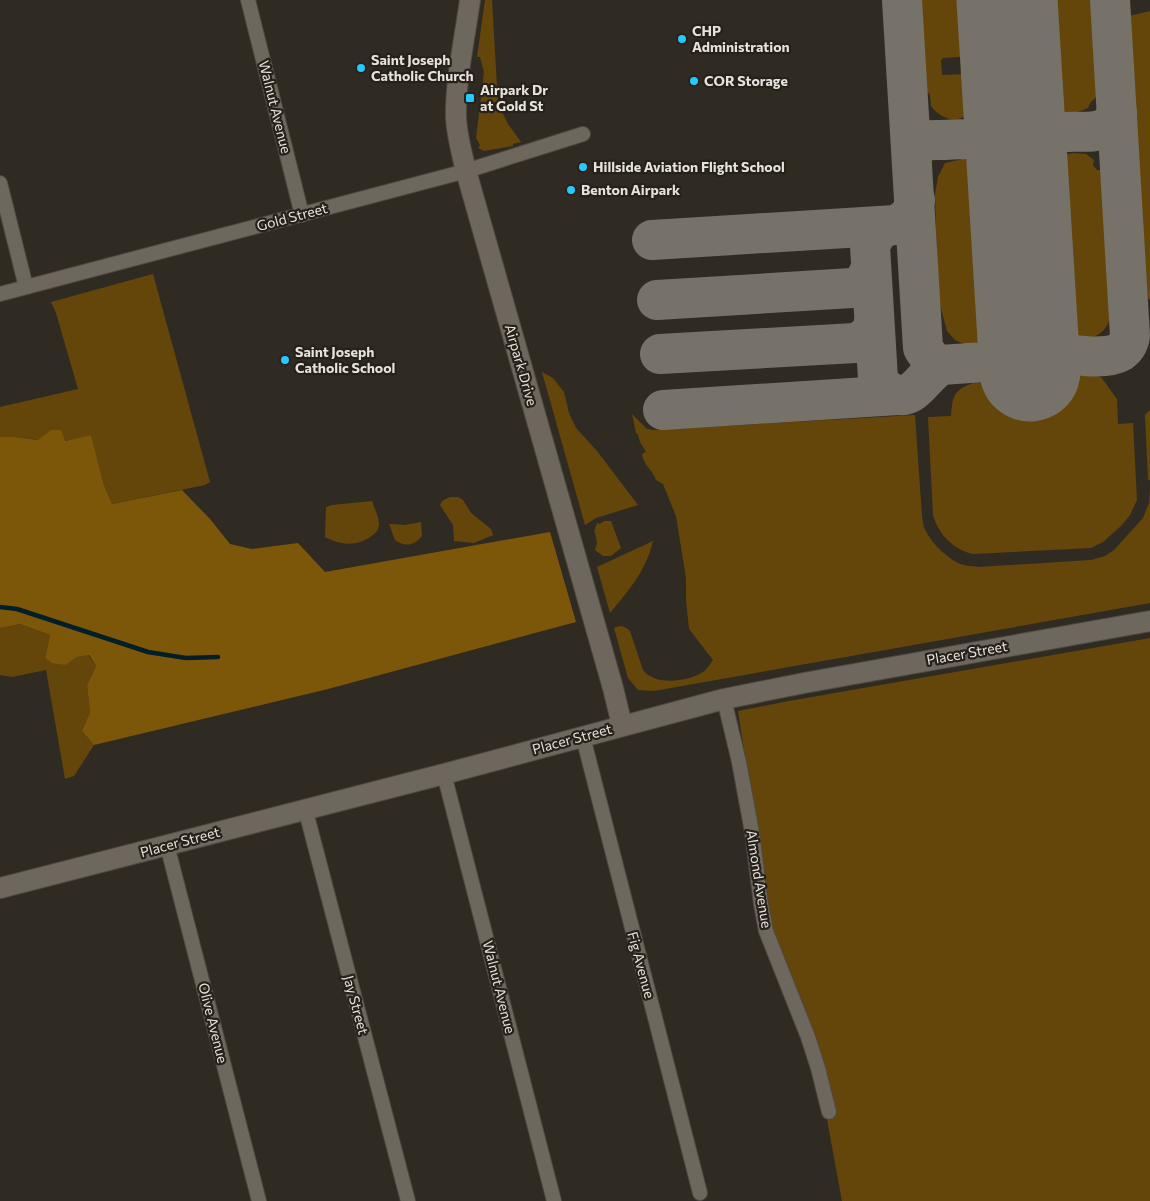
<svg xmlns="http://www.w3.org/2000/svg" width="1150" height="1201" font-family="Commissioner,sans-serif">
<rect width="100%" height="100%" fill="#302b22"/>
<g fill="#65460a">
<polygon points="485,0 492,0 498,104 508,124 521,142 513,144 513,146 484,151 478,148 480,145 476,138 484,72 480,57 477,57"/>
<path d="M 917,0 L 974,0 L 977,50 L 974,56 L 943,58 L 941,60 L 942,75 L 968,74 L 968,67 L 975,66 L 976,84 L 979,88 C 980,91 981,97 980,100 C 980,103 977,104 975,107 C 963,124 944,123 931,106 L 930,95 L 927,91 L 923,92 Z"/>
<path d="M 1042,0 L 1099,0 L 1104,76 L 1100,77 L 1097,96 L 1090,103 L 1088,108 C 1075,114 1059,117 1050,103 C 1041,89 1042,20 1042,0 Z"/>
<polygon points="1150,11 1150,300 1139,291 1138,287 1121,18"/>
<path d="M 1074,153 L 1086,154 L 1094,160 L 1093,165 L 1097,170 L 1104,170 L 1104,182 L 1111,182 L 1118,308 L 1112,311 C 1106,344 1077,346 1060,319 L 1054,164 C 1059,155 1065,154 1074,153 Z"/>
<polygon points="963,159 979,165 984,175 992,324 989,333 982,341 970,344 964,344 955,340 947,331 938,297 935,194 938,177 945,163"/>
<path d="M 153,274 L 210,482 L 205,485 L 112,504 L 104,485 L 91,435 C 82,437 72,440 63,441 C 42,442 21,436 0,437 L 0,407 L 78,389 L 56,313 L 51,302 Z"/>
<polygon points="542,372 553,378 564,392 569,413 576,428 597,451 638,505 596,518 585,525"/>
<path d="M 1093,375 L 1101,377 L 1117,399 L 1118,424 L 1133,423 L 1137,500 L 1130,515 L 1121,526 L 1103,542 L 1091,548 L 973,554 C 954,550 938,534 933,515 L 928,417 L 951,416 C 953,395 953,391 973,383 Z"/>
<polygon points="1150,410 1150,480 1148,480 1145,415"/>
<path d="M 632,414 L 647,429 L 653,430 L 915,415 L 922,516 C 923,521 923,527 926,531 C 931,543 946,556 956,562 C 963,566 972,566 979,567 L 1091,560 L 1105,556 L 1114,550 L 1143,518 L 1149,503 L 1150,489 L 1150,603 L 654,691 L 638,690 L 628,678 L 614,628 C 621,625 625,626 630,631 L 643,670 C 655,686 688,682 703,672 C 707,669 710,664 713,660 L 689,629 L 686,600 L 686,578 L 676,516 L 663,484 L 656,480 C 653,470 643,465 642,454 L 646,452 L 640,442 L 638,434 L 636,433 Z"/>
<polygon points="450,497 458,497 463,500 471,513 491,529 493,535 474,543 454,541 453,525 440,505 442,501"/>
<path d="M 372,501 C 374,508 379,517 379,524 C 379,528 377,532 374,534 C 359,547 341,546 325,537 L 326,507 L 332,505 Z"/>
<polygon points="604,521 611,521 621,548 611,556 603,556 595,550 597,543 595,532 594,532 597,523 600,524"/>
<path d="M 421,522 L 422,536 C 414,546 404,547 395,540 L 389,524 L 405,525 Z"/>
<path d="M 653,541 C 646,571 629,590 610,613 L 597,567 Z"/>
<polygon points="20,624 50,635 45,658 66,665 77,657 88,655 96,666 87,685 90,712 82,731 94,745 74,776 65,779 46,670 12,677 0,675 0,628"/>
<polygon points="1150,638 1150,1201 842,1201 826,1114 774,942 738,711 789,701"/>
</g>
<polygon fill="#7d5709" points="51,430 61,430 65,441 91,435 104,485 112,504 182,490 210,519 230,544 252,549 298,543 325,572 550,532 576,622 328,689 94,745 82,731 90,712 87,685 96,666 89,655 77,657 66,665 52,663 45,658 50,635 20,624 0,628 0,437 14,437 38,440"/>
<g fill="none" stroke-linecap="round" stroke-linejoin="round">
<polyline stroke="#021e28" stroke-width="4.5" points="0,607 17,609 148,652 186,658 218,657"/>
<g stroke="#76726a" stroke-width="40">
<polyline points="902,0 923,348 931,360 941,365 984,362 1002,353"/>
<path d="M 1010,0 C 1011,18 1012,37 1013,55 C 1015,92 1018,130 1066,132"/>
<path d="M 912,156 C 914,151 917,146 921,143 C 928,139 937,140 944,140 C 966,138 987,138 1002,156 C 1014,170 1015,186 1016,204"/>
<path d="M 887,226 L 876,233 L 870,246 L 878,379 C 881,385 885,390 892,393 C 916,404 924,371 943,365"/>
<path d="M 652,240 L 895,225 C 907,220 913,213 915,200"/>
<path d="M 657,300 L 852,288 C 863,285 867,278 871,268"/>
<path d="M 1029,310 L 1021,184 C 1022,158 1039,136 1066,132 C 1078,131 1094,134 1105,128 C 1111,125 1114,119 1117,113"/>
<path d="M 1054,350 C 1068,356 1107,360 1120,352 C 1126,348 1129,342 1130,336 L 1110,0"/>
<path d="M 660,354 L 855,343 C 866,339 872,333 874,322"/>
<polyline points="663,410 898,395"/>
</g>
<polyline stroke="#76726a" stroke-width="101" points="1007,0 1030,371"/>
<defs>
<g id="street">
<polyline points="248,0 302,215"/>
<polyline points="0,183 26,287"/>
<polyline points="0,294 466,171 583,134"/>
<polyline points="724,699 739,762 752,832 761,904 766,931 808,1037 818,1068 829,1112"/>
<polyline points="583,737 700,1193"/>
<polyline points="444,774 554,1201"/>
<polyline points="305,808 408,1201"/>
<polyline points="167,845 259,1201"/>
</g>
<g id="secondary">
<path d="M 470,0 C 465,37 455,82 456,118 C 457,136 462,154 466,171 L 613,688 L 622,725"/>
<polyline points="0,888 444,774 724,699 804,683 1150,621"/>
</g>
</defs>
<use href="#street" stroke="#4e4942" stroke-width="16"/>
<use href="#secondary" stroke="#4e4942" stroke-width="22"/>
<use href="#street" stroke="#6d675d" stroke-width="14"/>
<use href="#secondary" stroke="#6d675d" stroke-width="20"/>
</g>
<g fill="#25c9fe" stroke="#262119" stroke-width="2">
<circle cx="682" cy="39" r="5"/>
<circle cx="361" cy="68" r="5"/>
<circle cx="694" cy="81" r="5"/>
<rect x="465" y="93" width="10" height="10" rx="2.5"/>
<circle cx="583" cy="167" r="5"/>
<circle cx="571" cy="190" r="5"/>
<circle cx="285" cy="360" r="5"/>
</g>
<g text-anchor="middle" stroke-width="4.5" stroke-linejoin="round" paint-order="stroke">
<g font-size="14" font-weight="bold" fill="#e6e2dd" stroke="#262119" text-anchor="start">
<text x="692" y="36">CHP<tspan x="692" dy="16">Administration</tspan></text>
<text x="371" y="65">Saint Joseph<tspan x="371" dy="16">Catholic Church</tspan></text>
<text x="704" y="86">COR Storage</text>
<text x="480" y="95">Airpark Dr<tspan x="480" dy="16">at Gold St</tspan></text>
<text x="593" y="172">Hillside Aviation Flight School</text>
<text x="581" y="195">Benton Airpark</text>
<text x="295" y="357">Saint Joseph<tspan x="295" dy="16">Catholic School</tspan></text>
</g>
<g font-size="14" fill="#e6e2dd" stroke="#262119">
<text transform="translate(275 107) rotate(76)" y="5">Walnut Avenue</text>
<text transform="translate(292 217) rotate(-15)" y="5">Gold Street</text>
<text transform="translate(521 365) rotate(74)" y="5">Airpark Drive</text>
<text transform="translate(967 653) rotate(-10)" y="5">Placer Street</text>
<text transform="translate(572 739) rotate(-15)" y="5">Placer Street</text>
<text transform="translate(180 842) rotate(-15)" y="5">Placer Street</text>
<text transform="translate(759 879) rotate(81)" y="5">Almond Avenue</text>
<text transform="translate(641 965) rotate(75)" y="5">Fig Avenue</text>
<text transform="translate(499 987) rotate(76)" y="5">Walnut Avenue</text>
<text transform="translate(356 1005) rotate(75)" y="5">Jay Street</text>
<text transform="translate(213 1023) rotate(76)" y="5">Olive Avenue</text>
</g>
</g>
</svg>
